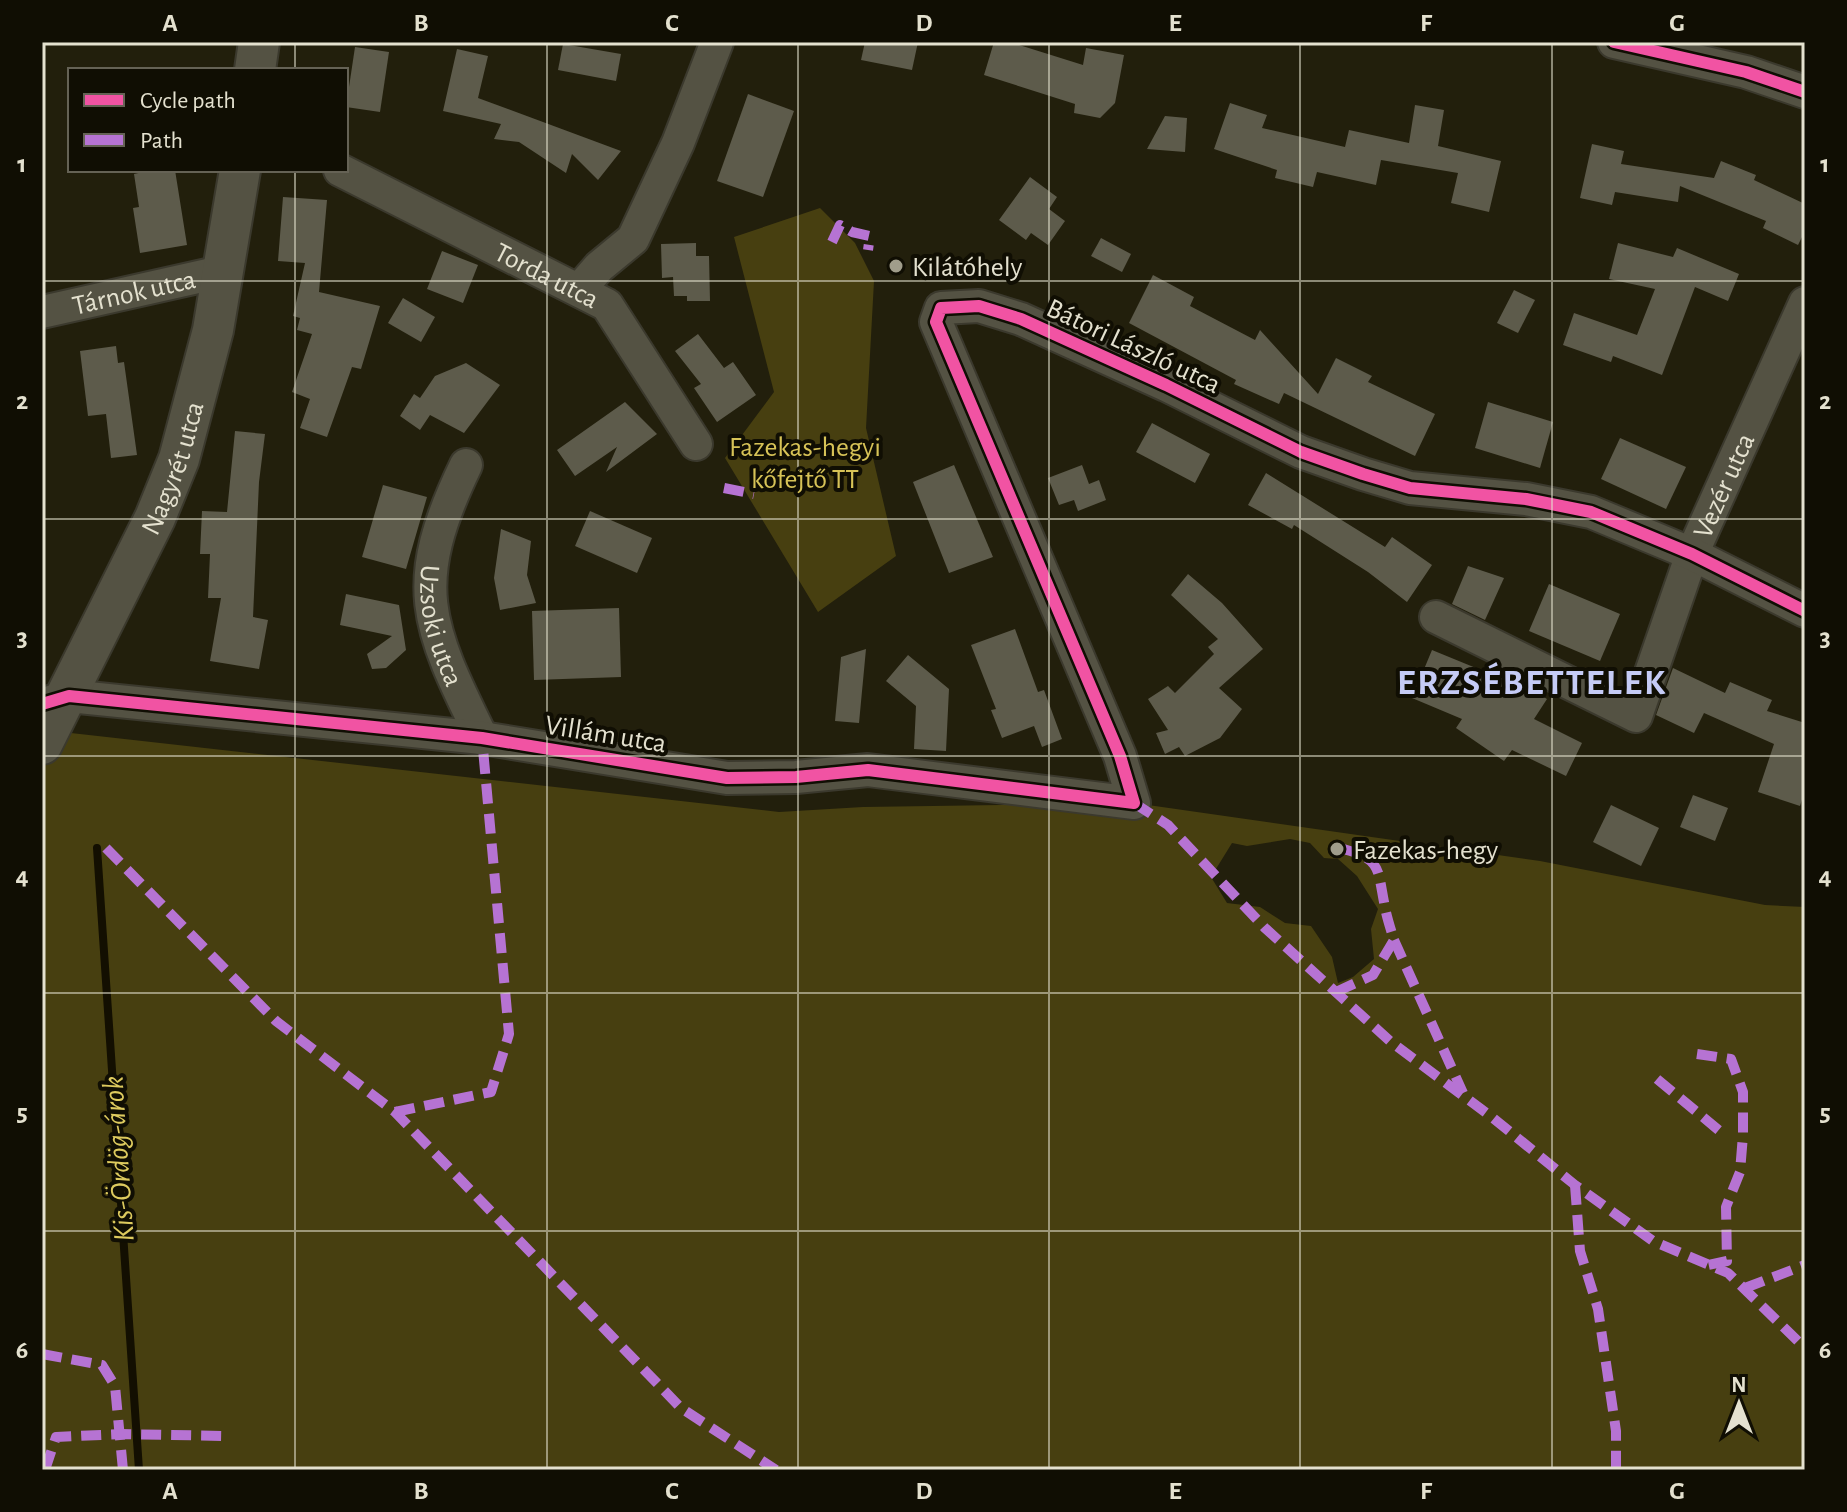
<svg xmlns="http://www.w3.org/2000/svg" width="1847" height="1512" font-family="'Alegreya Sans',sans-serif">
<rect width="100%" height="100%" fill="#221f0c"/>
<g fill="#473f10" fill-rule="evenodd">
<polygon points="820,208 855,243 874,281 866,428 896,556 818,612 725,458 774,392 734,237"/>
<path d="M 62,732 L 779,812 L 863,807 L 1134,803 L 1540,861 L 1765,905 L 1805,907 L 1805,1470 L 42,1470 L 42,738 ZM 1290,839 L 1310,843 L 1324,858 L 1338,859 L 1357,876 L 1378,909 L 1371,929 L 1374,959 L 1353,977 L 1338,983 L 1332,957 L 1311,926 L 1285,923 L 1260,907 L 1227,903 L 1211,877 L 1232,843 L 1247,846 Z"/>
</g>
<g fill="none" stroke-linecap="round" stroke-linejoin="round">
<polyline stroke="#130f01" stroke-width="8" points="97,848 139,1470"/>
</g>
<g fill="#5d5b4b">
<polygon points="865,42 918,42 912,70 861,60"/>
<polygon points="994,42 1010,42 1083,65 1086,48 1124,55 1115,103 1100,118 1074,113 1075,104 984,75"/>
<polygon points="563,44 621,54 616,81 558,70"/>
<polygon points="355,47 389,52 380,112 346,107"/>
<polygon points="457,49 488,56 478,98 621,151 598,180 572,154 566,173 519,142 494,139 501,124 443,111"/>
<polygon points="748,94 794,111 763,197 717,181"/>
<polygon points="1230,103 1267,115 1262,128 1345,147 1349,130 1409,143 1415,105 1444,110 1438,146 1501,161 1489,212 1451,203 1458,173 1381,160 1376,185 1317,172 1313,187 1275,178 1277,170 1214,149"/>
<polygon points="1165,116 1187,118 1185,152 1147,149"/>
<polygon points="1592,144 1624,151 1621,164 1714,178 1721,161 1756,175 1754,180 1805,204 1805,231 1798,245 1763,228 1766,221 1680,186 1678,202 1615,192 1612,205 1580,198"/>
<polygon points="152,170 175,170 187,245 140,253 133,208 139,207 134,174"/>
<polygon points="1030,177 1057,197 1049,209 1065,221 1048,245 1031,233 1026,240 999,220"/>
<polygon points="283,197 327,200 319,292 380,306 361,369 352,367 327,437 300,428 310,399 292,392 312,334 297,330 300,318 293,316 305,263 278,261"/>
<polygon points="1101,238 1131,254 1122,272 1091,256"/>
<polygon points="696,243 696,256 709,256 710,301 687,301 687,296 674,296 673,277 662,278 661,244"/>
<polygon points="1618,243 1673,257 1677,248 1739,274 1728,301 1695,287 1662,375 1613,356 1611,362 1563,345 1574,313 1637,335 1655,289 1609,279"/>
<polygon points="442,251 478,265 463,303 427,289"/>
<polygon points="1153,275 1194,297 1190,306 1255,340 1260,330 1318,394 1336,358 1372,376 1368,382 1435,414 1415,456 1284,393 1279,404 1234,384 1236,380 1129,323"/>
<polygon points="1514,290 1535,300 1518,333 1497,323"/>
<polygon points="403,298 435,317 421,342 388,323"/>
<polygon points="698,334 724,368 733,362 756,395 717,422 694,388 701,384 675,351"/>
<polygon points="116,346 118,363 124,362 137,455 111,458 106,414 88,416 80,351"/>
<polygon points="466,363 500,385 464,433 430,415 420,430 400,416 414,394 420,398 435,376"/>
<polygon points="625,402 657,434 606,472 617,447 575,476 557,450"/>
<polygon points="1488,402 1553,422 1540,468 1475,448"/>
<polygon points="1152,423 1210,454 1195,483 1136,452"/>
<polygon points="235,431 265,434 259,482 253,617 268,620 259,669 210,661 221,598 208,598 210,554 200,554 202,511 227,512"/>
<polygon points="1620,438 1686,467 1666,509 1601,479"/>
<polygon points="954,465 993,557 949,573 913,482"/>
<polygon points="1082,465 1089,484 1099,480 1106,500 1078,511 1074,500 1059,505 1048,478"/>
<polygon points="1266,473 1385,547 1392,537 1432,565 1407,602 1368,572 1294,525 1292,529 1248,505"/>
<polygon points="383,485 427,497 406,569 362,557"/>
<polygon points="590,511 652,538 637,573 575,546"/>
<polygon points="501,529 531,541 527,575 536,603 500,610 494,578"/>
<polygon points="1468,566 1504,578 1485,620 1452,604"/>
<polygon points="1188,574 1222,603 1263,649 1219,688 1242,709 1220,738 1185,756 1179,747 1165,754 1156,733 1168,730 1148,699 1168,686 1175,693 1214,654 1208,647 1218,639 1171,595"/>
<polygon points="1549,584 1620,614 1600,661 1529,631"/>
<polygon points="346,594 399,605 406,650 386,668 372,669 367,654 392,636 340,625"/>
<polygon points="619,608 621,677 534,680 532,611"/>
<polygon points="1015,629 1038,692 1044,690 1062,739 1042,747 1034,726 1002,738 991,710 996,709 971,645"/>
<polygon points="866,649 859,723 835,721 841,657"/>
<polygon points="1432,650 1493,675 1498,669 1547,699 1534,719 1582,743 1566,776 1512,750 1504,761 1456,728 1462,719 1412,698"/>
<polygon points="908,655 949,689 946,751 914,749 916,706 886,681"/>
<polygon points="1673,668 1725,693 1730,682 1772,700 1767,711 1805,723 1805,790 1800,806 1758,792 1774,744 1704,713 1694,733 1656,715"/>
<polygon points="1693,795 1728,808 1715,841 1680,827"/>
<polygon points="1611,805 1659,828 1641,866 1593,842"/>
</g>
<g fill="none" stroke-linecap="round" stroke-linejoin="round">
<defs>
<g id="minor">
<polyline points="1614,42 1746,72 1805,92"/>
<path id="s1" d="M 340,170 L 607,305 L 696,444"/>
<polyline points="579,290 599,267 633,239 678,143 717,42"/>
<path id="s2" d="M 42,312 L 225,271"/>
<path id="s3" d="M 466,465 C 408,585 426,624 482,738"/>
<path id="s4" d="M 1436,617 L 1636,716 L 1692,554 L 1805,303"/>
<polyline points="44,704 69,696 482,738 727,778 796,777 868,770 1134,803 1120,756 936,322 941,308 979,306 1021,319 1166,385 1301,452 1363,474 1410,488 1526,499 1591,512 1692,554 1805,611"/>
</g>
<g id="tertiary">
<polyline points="255,70 259,42"/>
<path id="s5" d="M 42,744 L 155,518 L 179,459 L 213,330 L 240,170"/>
</g>
</defs>
<use href="#minor" stroke="#3b392d" stroke-width="36"/>
<use href="#tertiary" stroke="#3b392d" stroke-width="44"/>
<use href="#minor" stroke="#545243" stroke-width="32"/>
<use href="#tertiary" stroke="#545243" stroke-width="40"/>
<g stroke="#b673d3" stroke-width="10" stroke-dasharray="20 10" stroke-linecap="butt">
<polyline points="832,242 840,225 852,232 870,236 868,250"/>
<polyline points="724,488 754,494"/>
<polyline points="1134,803 1168,825 1265,928 1391,1042 1493,1118 1575,1185 1653,1241 1728,1273 1805,1348"/>
<polyline points="106,848 276,1021 395,1112 681,1408 776,1470"/>
<polyline points="1394,940 1463,1093"/>
<path d="M 1336,992 L 1373,975 L 1394,940 C 1390,927 1386,915 1384,902 C 1377,866 1381,859 1340,848"/>
<polyline points="1697,1054 1731,1059 1743,1092 1743,1135 1740,1172 1726,1207 1727,1261 1708,1265"/>
<polyline points="1657,1079 1721,1132"/>
<polyline points="395,1112 491,1092 509,1034 482,738"/>
<polyline points="1575,1185 1580,1251 1598,1309 1616,1431 1616,1470"/>
<polyline points="1745,1288 1805,1265"/>
<polyline points="42,1354 102,1365 115,1386 123,1470"/>
<polyline points="45,1470 56,1437 122,1434 223,1436"/>
</g>
<defs>
<g id="cycleway">
<polyline points="1614,42 1746,72 1805,92"/>
<polyline points="42,704 69,696 482,738 727,778 796,777 868,770 1134,803 1120,756 936,322 941,308 979,306 1021,319 1166,385 1301,452 1363,474 1410,488 1526,499 1591,512 1692,554 1805,611"/>
</g>
</defs>
<use href="#cycleway" stroke="#100e03" stroke-width="17"/>
<use href="#cycleway" stroke="#f153a3" stroke-width="12"/>
</g>
<path fill="none" stroke="#e4e1cf" stroke-width="2" stroke-opacity="0.55" d="M 295,42 L 295,70M 547,42 L 547,1470M 798,42 L 798,1470M 1049,42 L 1049,1470M 1300,42 L 1300,1470M 1552,42 L 1552,1470M 295,170 L 295,1470M 42,281 L 1805,281M 42,519 L 1805,519M 42,756 L 1805,756M 42,993 L 1805,993M 42,1231 L 1805,1231"/>
<g fill="#a09d8b" stroke="#100e03" stroke-width="3">
<circle cx="896" cy="266" r="8"/>
<circle cx="1337" cy="849" r="8"/>
</g>
<g text-anchor="middle" stroke-width="8" stroke-linejoin="round" paint-order="stroke">
<g font-size="28" fill="#e4e1cf" stroke="#100e03" text-anchor="start">
<text x="912" y="276">Kilátóhely</text>
<text x="1353" y="859">Fazekas-hegy</text>
</g>
<g font-size="28" fill="#e4e1cf" stroke="#100e03">
<text dy="10" stroke="none"><textPath href="#s1" startOffset="232">Torda utca</textPath></text>
<text dy="10" stroke="none"><textPath href="#s2" startOffset="94">Tárnok utca</textPath></text>
<text transform="translate(1134 345) rotate(25)" y="10">Bátori László utca</text>
<text dy="10" stroke="none"><textPath href="#s5" startOffset="306">Nagyrét utca</textPath></text>
<text dy="10" stroke="none"><textPath href="#s4" startOffset="470">Vezér utca</textPath></text>
<text dy="10" stroke="none"><textPath href="#s3" startOffset="168">Uzsoki utca</textPath></text>
<text transform="translate(606 733) rotate(9)" y="10">Villám utca</text>
</g>
<g font-size="28" fill="#d7c357" stroke="#100e03">
<text x="805" y="456">Fazekas-hegyi<tspan x="805" dy="32">kőfejtő TT</tspan></text>
</g>
<g font-size="30" font-style="italic" fill="#ddca5e" stroke="#100e03">
<text transform="translate(118 1159) rotate(-94)" y="10">Kis-Ördög-árok</text>
</g>
<g font-size="36" font-weight="bold" letter-spacing="2" fill="#c5cbf5" stroke="#100e03">
<text x="1532" y="694">ERZSÉBETTELEK</text>
</g>
</g>
<rect width="1847" height="1512" fill="none" stroke="#100e03" stroke-width="88"/>
<rect x="68" y="68" width="280" height="104" fill="#100e03" stroke="#656255" stroke-width="2"/>
<rect x="84" y="94" width="40" height="12" fill="#f153a3" stroke="#656255" stroke-width="2"/>
<text x="140" y="108" font-size="24" fill="#e4e1cf">Cycle path</text>
<rect x="84" y="134" width="40" height="12" fill="#b673d3" stroke="#656255" stroke-width="2"/>
<text x="140" y="148" font-size="24" fill="#e4e1cf">Path</text>
<g transform="translate(1739 1404)" stroke="#100e03" stroke-width="6" paint-order="stroke">
<path d="M0-6L14 30L0 20L-14 30Z" fill="#e4e1cf"/>
<text y="-12" font-size="22" font-weight="bold" text-anchor="middle" fill="#e4e1cf">N</text>
</g>
<rect x="44" y="44" width="1759" height="1424" fill="none" stroke="#e4e1cf" stroke-width="3"/>
<g font-size="26" text-anchor="middle" font-weight="bold" fill="#e4e1cf">
<text x="170" y="31">A</text>
<text x="421" y="31">B</text>
<text x="672" y="31">C</text>
<text x="924" y="31">D</text>
<text x="1175" y="31">E</text>
<text x="1426" y="31">F</text>
<text x="1677" y="31">G</text>
<text x="22" y="172">1</text>
<text x="1825" y="172">1</text>
<text x="22" y="409">2</text>
<text x="1825" y="409">2</text>
<text x="22" y="646">3</text>
<text x="1825" y="646">3</text>
<text x="22" y="884">4</text>
<text x="1825" y="884">4</text>
<text x="22" y="1121">5</text>
<text x="1825" y="1121">5</text>
<text x="22" y="1358">6</text>
<text x="1825" y="1358">6</text>
<text x="170" y="1499">A</text>
<text x="421" y="1499">B</text>
<text x="672" y="1499">C</text>
<text x="924" y="1499">D</text>
<text x="1175" y="1499">E</text>
<text x="1426" y="1499">F</text>
<text x="1677" y="1499">G</text>
</g>
</svg>
